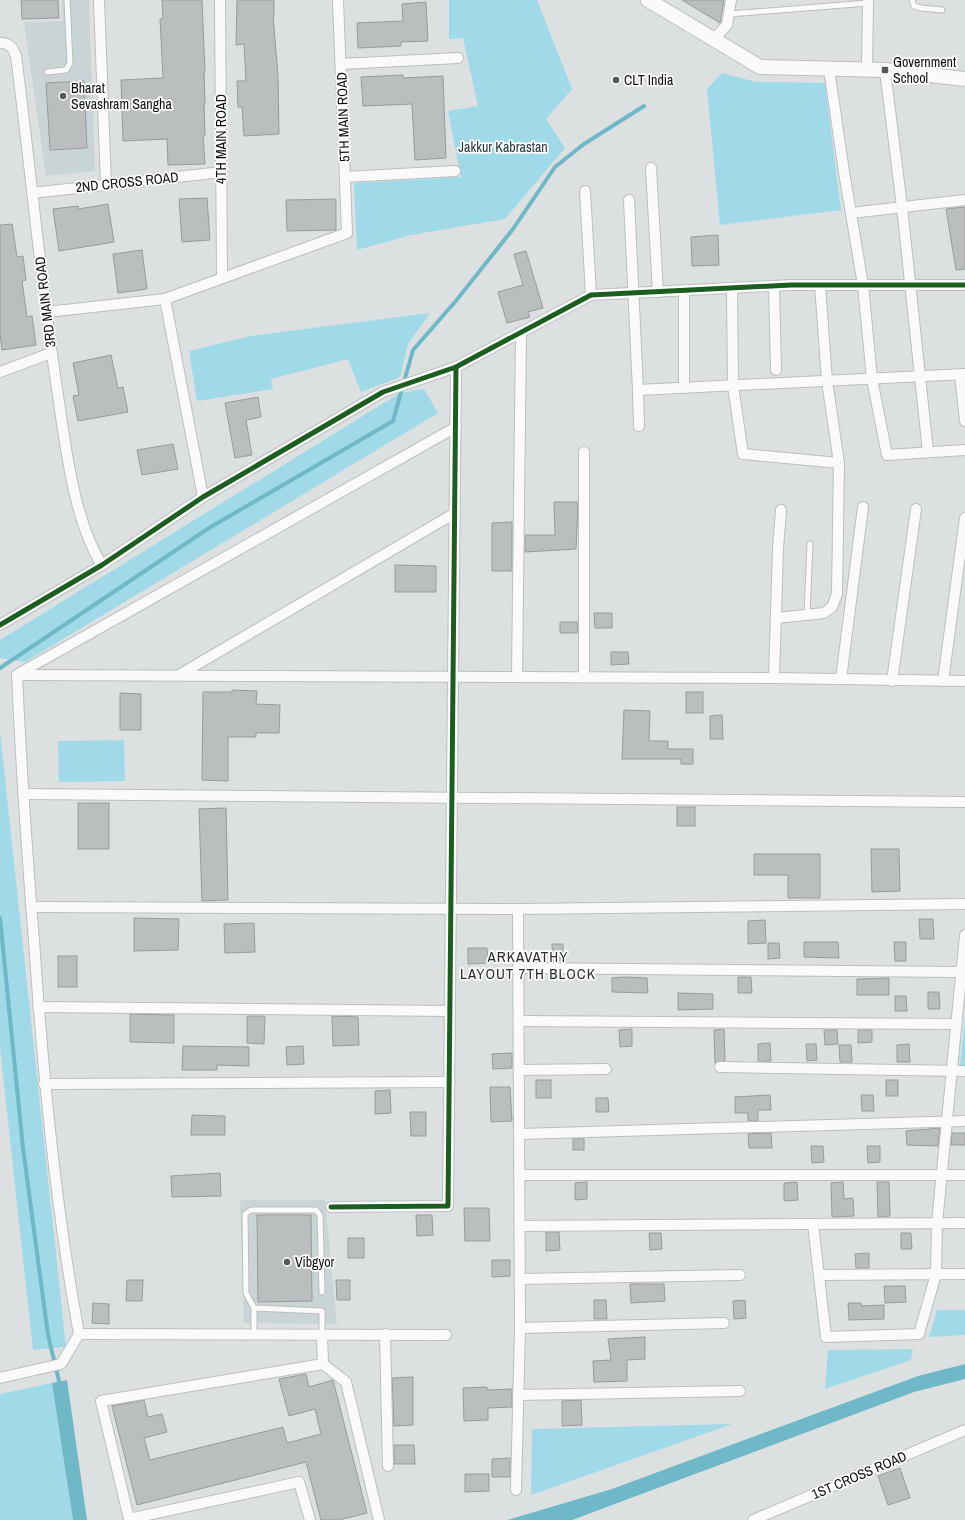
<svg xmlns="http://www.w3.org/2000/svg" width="965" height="1520" font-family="'Archivo Narrow',sans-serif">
<rect width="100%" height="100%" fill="#dde0e1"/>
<g fill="#c9d4d6">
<polygon points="62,0 89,0 95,171 46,176 24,22 63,21"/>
<polygon points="240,1200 325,1200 337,1324 244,1323"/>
</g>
<g fill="#a0dae8">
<polygon points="449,0 537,0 572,89 546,119 565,148 505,219 411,235 357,250 354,183 461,177 448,111 478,106 463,38 449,39"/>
<polygon points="722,73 756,82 825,83 841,210 720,225 707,89"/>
<polygon points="430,313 408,344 400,377 361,392 348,359 271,379 273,389 197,401 189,351 250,336"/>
<polygon points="424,389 438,413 25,662 0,658 0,640 400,393"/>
<polygon points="0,732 66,1347 33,1350 0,1048"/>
<polygon points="124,740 125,781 59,782 58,741"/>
<polygon points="965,1017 965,1065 960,1065"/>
<polygon points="937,1310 965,1310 965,1335 929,1337"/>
<polygon points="913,1349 911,1360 825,1389 828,1350"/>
<polygon points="52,1383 73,1520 0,1520 0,1394"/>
<polygon points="732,1424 531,1495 532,1429"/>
</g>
<g fill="#6eb8c8">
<polygon points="965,1364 965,1379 914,1392 572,1520 507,1520 612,1489 918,1376"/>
<polygon points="67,1380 87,1520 73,1520 52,1383"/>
</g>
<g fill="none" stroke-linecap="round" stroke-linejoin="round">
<g stroke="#6eb8c8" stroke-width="4">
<polyline points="0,668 209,528 393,421 413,350 455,302 513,229 555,167 584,144 644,106"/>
<polyline points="0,918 23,1148 48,1335 60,1385"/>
</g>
</g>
<g fill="#bbbebf" stroke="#989b9b">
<polygon points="21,0 58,0 59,18 22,19"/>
<polygon points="162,0 202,0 205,72 204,72 205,104 204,104 205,136 203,136 205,164 168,165 167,139 123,141 121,80 163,78 160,19 163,19"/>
<polygon points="237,0 274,0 274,16 273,16 278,75 279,134 244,136 242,107 238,107 237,81 246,81 244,44 236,45"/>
<polygon points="682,0 724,0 720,23"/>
<polygon points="426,2 428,41 401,42 401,46 358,48 357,23 403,21 402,4"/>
<polygon points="403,75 403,78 443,76 446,158 415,160 412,104 363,106 361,77"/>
<polygon points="84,81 87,148 50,150 46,83"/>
<polygon points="207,198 210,240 182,242 179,199"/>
<polygon points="336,199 336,230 287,231 286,200"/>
<polygon points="108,204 114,242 59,251 53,209 78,206 79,209"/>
<polygon points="965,207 965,269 956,270 946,209"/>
<polygon points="12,224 17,257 23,256 26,280 22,281 27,317 32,316 36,345 2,350 0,334 0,225"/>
<polygon points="718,235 719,265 692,266 691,237"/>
<polygon points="142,250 147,289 118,293 113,254"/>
<polygon points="526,251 543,308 528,312 530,317 507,323 498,292 523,285 514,254"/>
<polygon points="111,355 118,388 123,387 128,412 78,421 73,396 79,395 73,363"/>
<polygon points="258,397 261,417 246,420 252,455 235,458 225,403"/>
<polygon points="173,444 178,469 142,475 137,450"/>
<polygon points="554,502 578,502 576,549 525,552 525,535 555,535"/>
<polygon points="512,522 512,571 492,571 492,523"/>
<polygon points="395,565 436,566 436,592 395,592"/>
<polygon points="594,613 612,613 612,628 595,628"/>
<polygon points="560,622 578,622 577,633 560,633"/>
<polygon points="611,652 628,652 629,664 611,665"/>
<polygon points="232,690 257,691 256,704 280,705 279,733 256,733 256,737 228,737 228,781 202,780 203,692 232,692"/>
<rect x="686" y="692" width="17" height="21"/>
<polygon points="120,693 141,694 141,730 120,730"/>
<polygon points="624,710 650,711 649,741 668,741 668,749 693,749 693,764 681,764 681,759 622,759"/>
<polygon points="722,715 723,739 710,739 710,716"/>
<rect x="78" y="803" width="31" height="46"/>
<rect x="677" y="807" width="18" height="19"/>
<polygon points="226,808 228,900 202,901 199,809"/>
<polygon points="871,849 899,849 900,891 872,892"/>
<polygon points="754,854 820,854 820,898 788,898 788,875 754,875"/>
<polygon points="134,918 179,919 178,950 134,951"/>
<polygon points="919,919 933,919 934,939 920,939"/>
<polygon points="765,920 766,943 748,944 748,921"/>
<polygon points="254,923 255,952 225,953 224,924"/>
<polygon points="804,942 838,942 839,958 804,957"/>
<polygon points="894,942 906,942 906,961 895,961"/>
<polygon points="768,943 779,943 780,958 768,959"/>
<polygon points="552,944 563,944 563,960 553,961"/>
<polygon points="468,948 487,948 488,963 468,964"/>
<rect x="58" y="956" width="19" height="31"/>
<polygon points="625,977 647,978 648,993 612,992 612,978"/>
<polygon points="738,977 751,977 752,993 738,993"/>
<polygon points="889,978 889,995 857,995 857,979"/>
<polygon points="928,992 939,992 940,1009 928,1009"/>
<polygon points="678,993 713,994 713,1009 678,1010"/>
<polygon points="895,996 906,996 907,1011 895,1011"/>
<polygon points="130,1014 174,1015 174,1043 130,1042"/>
<polygon points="247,1016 265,1016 264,1044 247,1043"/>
<polygon points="332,1016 358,1017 359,1045 333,1046"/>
<polygon points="632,1029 632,1046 620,1047 619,1030"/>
<polygon points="724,1029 725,1061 715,1063 714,1030"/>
<polygon points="824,1030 837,1030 838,1044 825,1045"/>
<polygon points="858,1030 872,1030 872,1042 858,1043"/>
<polygon points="770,1043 771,1061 758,1061 758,1044"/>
<polygon points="806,1044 816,1044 817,1060 807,1061"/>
<polygon points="909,1044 910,1062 897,1062 897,1045"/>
<polygon points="839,1045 851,1045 852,1062 840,1062"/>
<polygon points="183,1046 249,1047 249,1066 217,1065 217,1070 182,1070"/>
<polygon points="303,1046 304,1064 287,1065 286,1047"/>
<polygon points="512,1053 512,1068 493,1069 492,1054"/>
<rect x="536" y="1080" width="15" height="18"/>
<rect x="886" y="1080" width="12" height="16"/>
<polygon points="490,1087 510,1087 512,1121 491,1122"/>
<polygon points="390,1090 391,1113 375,1114 375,1091"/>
<polygon points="770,1095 771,1110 758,1110 758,1121 748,1121 748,1113 735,1113 735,1097"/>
<polygon points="861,1095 873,1095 874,1111 862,1111"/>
<polygon points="596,1098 608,1098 609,1112 596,1112"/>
<polygon points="410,1112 426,1112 426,1136 411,1136"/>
<polygon points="192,1115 225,1116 225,1135 191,1135"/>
<polygon points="940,1128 938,1146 907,1145 906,1131"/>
<polygon points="771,1133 772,1148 749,1148 748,1134"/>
<polygon points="952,1133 965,1133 965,1145 951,1145"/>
<rect x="573" y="1139" width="11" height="11"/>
<polygon points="811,1146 823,1146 824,1162 812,1163"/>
<polygon points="867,1146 880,1146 880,1162 868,1163"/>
<polygon points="220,1173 221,1196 172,1197 171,1176"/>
<polygon points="587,1182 587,1199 575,1200 575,1183"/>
<polygon points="797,1182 798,1200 784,1201 784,1183"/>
<polygon points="843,1182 844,1199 853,1198 854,1216 832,1217 831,1183"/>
<polygon points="877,1182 889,1182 890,1216 878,1217"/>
<polygon points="464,1208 489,1208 490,1241 465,1241"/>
<polygon points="257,1215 311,1215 312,1301 258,1302"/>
<polygon points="416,1215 432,1215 433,1235 417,1236"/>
<polygon points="546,1232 559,1232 560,1250 546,1251"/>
<polygon points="649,1233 661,1233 662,1249 650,1250"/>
<polygon points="901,1233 911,1233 912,1249 901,1249"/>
<rect x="348" y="1238" width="16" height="20"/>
<polygon points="869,1253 869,1268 856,1268 855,1254"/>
<polygon points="492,1260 510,1260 510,1276 492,1277"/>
<polygon points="127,1280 143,1280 142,1301 126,1301"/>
<polygon points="336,1280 350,1280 350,1300 337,1300"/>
<polygon points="630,1284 664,1284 665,1301 631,1303"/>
<polygon points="884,1286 905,1286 906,1302 885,1303"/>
<polygon points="594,1300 606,1300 607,1319 594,1319"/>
<polygon points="745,1300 746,1318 734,1319 733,1301"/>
<polygon points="93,1303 109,1304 109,1324 92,1323"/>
<polygon points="848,1303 861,1303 862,1306 884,1305 884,1319 849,1320"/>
<polygon points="645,1337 645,1359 627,1360 627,1381 594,1382 593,1361 611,1360 608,1339"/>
<polygon points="306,1374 309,1387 333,1380 367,1513 339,1520 321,1520 306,1462 137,1505 112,1406 144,1400 148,1417 162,1414 167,1432 144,1438 150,1460 283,1427 287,1443 321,1434 315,1409 289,1416 279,1379"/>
<polygon points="413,1377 413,1425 394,1426 392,1378"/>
<polygon points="487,1387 487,1390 512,1389 512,1407 488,1408 488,1420 464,1421 463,1388"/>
<polygon points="581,1400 582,1425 562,1426 562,1401"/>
<polygon points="394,1445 414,1445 415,1464 394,1464"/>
<polygon points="510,1458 510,1477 492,1477 492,1459"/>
<polygon points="900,1468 910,1498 888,1505 878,1476"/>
<polygon points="465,1474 489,1474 489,1491 465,1492"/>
</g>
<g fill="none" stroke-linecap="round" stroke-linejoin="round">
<defs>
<g id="lane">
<polyline points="912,0 914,6 921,8 942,10"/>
<polyline points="729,14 868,3"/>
<polyline points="47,72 66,70 70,63 67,0"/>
<polyline points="807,614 810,544"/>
<polyline points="254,1308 322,1311 322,1334"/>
<polyline points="254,1334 254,1308 246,1293 245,1214 251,1210 316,1210 320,1215 322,1292"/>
</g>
<g id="street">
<polyline points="99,0 106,185"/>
<polyline points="220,0 222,278"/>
<polyline points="714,39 727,25 731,0"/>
<path d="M 0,43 C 10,43 13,48 16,56 C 31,171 41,287 59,402 C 66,451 75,523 102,565"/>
<polyline points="341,64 458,58"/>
<polyline points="829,69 844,172 863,285 872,379 887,455 965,450"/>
<polyline points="867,70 868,0"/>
<polyline points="885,70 902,207 928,452"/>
<polyline points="651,168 658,292"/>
<polyline points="345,177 455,171"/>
<polyline points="585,191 591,295"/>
<polyline points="32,193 222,172"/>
<polyline points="629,200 638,390 965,374"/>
<polyline points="851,213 965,200"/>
<polyline points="774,286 776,370"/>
<polyline points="732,288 733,386 743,454 839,463"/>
<polyline points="684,291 684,388"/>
<polyline points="165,299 203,497"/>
<polyline points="47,312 165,299 347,233 338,0"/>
<polyline points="0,372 51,353"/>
<polyline points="960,375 965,421"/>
<polyline points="638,390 639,426"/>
<polyline points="777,618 824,613 832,607 837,594 839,463 827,381 820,285"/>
<polyline points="0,625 102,565 203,497 383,392 456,367 591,295 791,285 965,285"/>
<polyline points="18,674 456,427"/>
<polyline points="17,675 774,678 965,681"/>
<polyline points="179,675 455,513"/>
<polyline points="517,677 521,332"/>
<polyline points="584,677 584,452"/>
<polyline points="774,678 778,548 781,510"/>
<polyline points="841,679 863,507"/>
<polyline points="892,681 916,509"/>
<polyline points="943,681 965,518"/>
<polyline points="23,794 965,802"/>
<polyline points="31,907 518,909 965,904"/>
<polyline points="518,968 961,972"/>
<polyline points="38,1007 450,1011"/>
<polyline points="519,1021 956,1024"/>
<polyline points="720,1067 965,1071"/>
<polyline points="519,1070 606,1069"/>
<polyline points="44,1084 450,1082"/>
<polyline points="519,1134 965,1121"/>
<polyline points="519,1175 965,1175"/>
<polyline points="331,1207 448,1206 456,367"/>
<polyline points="813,1224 826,1337 919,1334 936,1274 937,1223 965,935"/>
<polyline points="520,1226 965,1223"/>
<polyline points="819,1275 965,1274"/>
<polyline points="520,1279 740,1275"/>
<polyline points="520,1328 724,1323"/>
<polyline points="79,1334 446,1335"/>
<polyline points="322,1334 323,1364"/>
<polyline points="385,1334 388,1466"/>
<path d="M 0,1378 L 61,1364 L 79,1334 C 55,1204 43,1073 34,941 C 27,853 21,764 17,675"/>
<polyline points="518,1395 740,1391"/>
<polyline points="516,1490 520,1328 518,909"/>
<polyline points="310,1520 299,1482 129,1519 101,1401 323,1364 346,1382 379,1520"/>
<polyline points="753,1520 965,1430"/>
</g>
<polyline id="secondary" points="648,0 760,67 885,70 965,79"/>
</defs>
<use href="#lane" stroke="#bcbebf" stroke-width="7"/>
<use href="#street" stroke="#bcbebf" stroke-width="12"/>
<use href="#secondary" stroke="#bcbebf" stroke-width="16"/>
<use href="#lane" stroke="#fafafa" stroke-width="5"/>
<use href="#street" stroke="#fafafa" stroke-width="10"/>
<use href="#secondary" stroke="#fafafa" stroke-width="14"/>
<defs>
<g id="cycleway">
<polyline points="0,625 102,565 203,497 383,392 456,367 591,295 791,285 965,285"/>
<polyline points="331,1207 448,1206 456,367"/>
</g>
</defs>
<use href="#cycleway" stroke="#fff" stroke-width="8"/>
<use href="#cycleway" stroke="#1b5e20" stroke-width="5"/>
</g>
<g fill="#565859" stroke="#fff" stroke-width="1.5">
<rect x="881" y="66" width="8" height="8" rx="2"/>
<circle cx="616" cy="80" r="4"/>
<circle cx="63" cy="96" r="4"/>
<circle cx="287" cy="1262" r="4"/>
</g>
<g text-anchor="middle" stroke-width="3.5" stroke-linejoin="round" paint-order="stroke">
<g font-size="14" fill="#0d0f10" stroke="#fff" text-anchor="start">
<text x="893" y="67">Government<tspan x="893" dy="16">School</tspan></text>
<text x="624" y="85">CLT India</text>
<text x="71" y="93">Bharat<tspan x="71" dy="16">Sevashram Sangha</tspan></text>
<text x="295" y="1267">Vibgyor</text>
</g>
<g font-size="14" fill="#0d0f10" stroke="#fff">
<text transform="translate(343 117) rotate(-92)" y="5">5TH MAIN ROAD</text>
<text transform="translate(221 139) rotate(-90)" y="5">4TH MAIN ROAD</text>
<text transform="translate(127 182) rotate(-6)" y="5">2ND CROSS ROAD</text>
<text transform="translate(45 302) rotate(-97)" y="5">3RD MAIN ROAD</text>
<text transform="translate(859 1475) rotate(-23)" y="5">1ST CROSS ROAD</text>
</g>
<g font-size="14" fill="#1f363c" stroke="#fff">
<text x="503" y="152">Jakkur Kabrastan</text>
</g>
<g font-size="15" letter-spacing="1" fill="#2a3031" stroke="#fff">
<text x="528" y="962">ARKAVATHY<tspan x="528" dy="17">LAYOUT 7TH BLOCK</tspan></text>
</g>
</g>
</svg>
